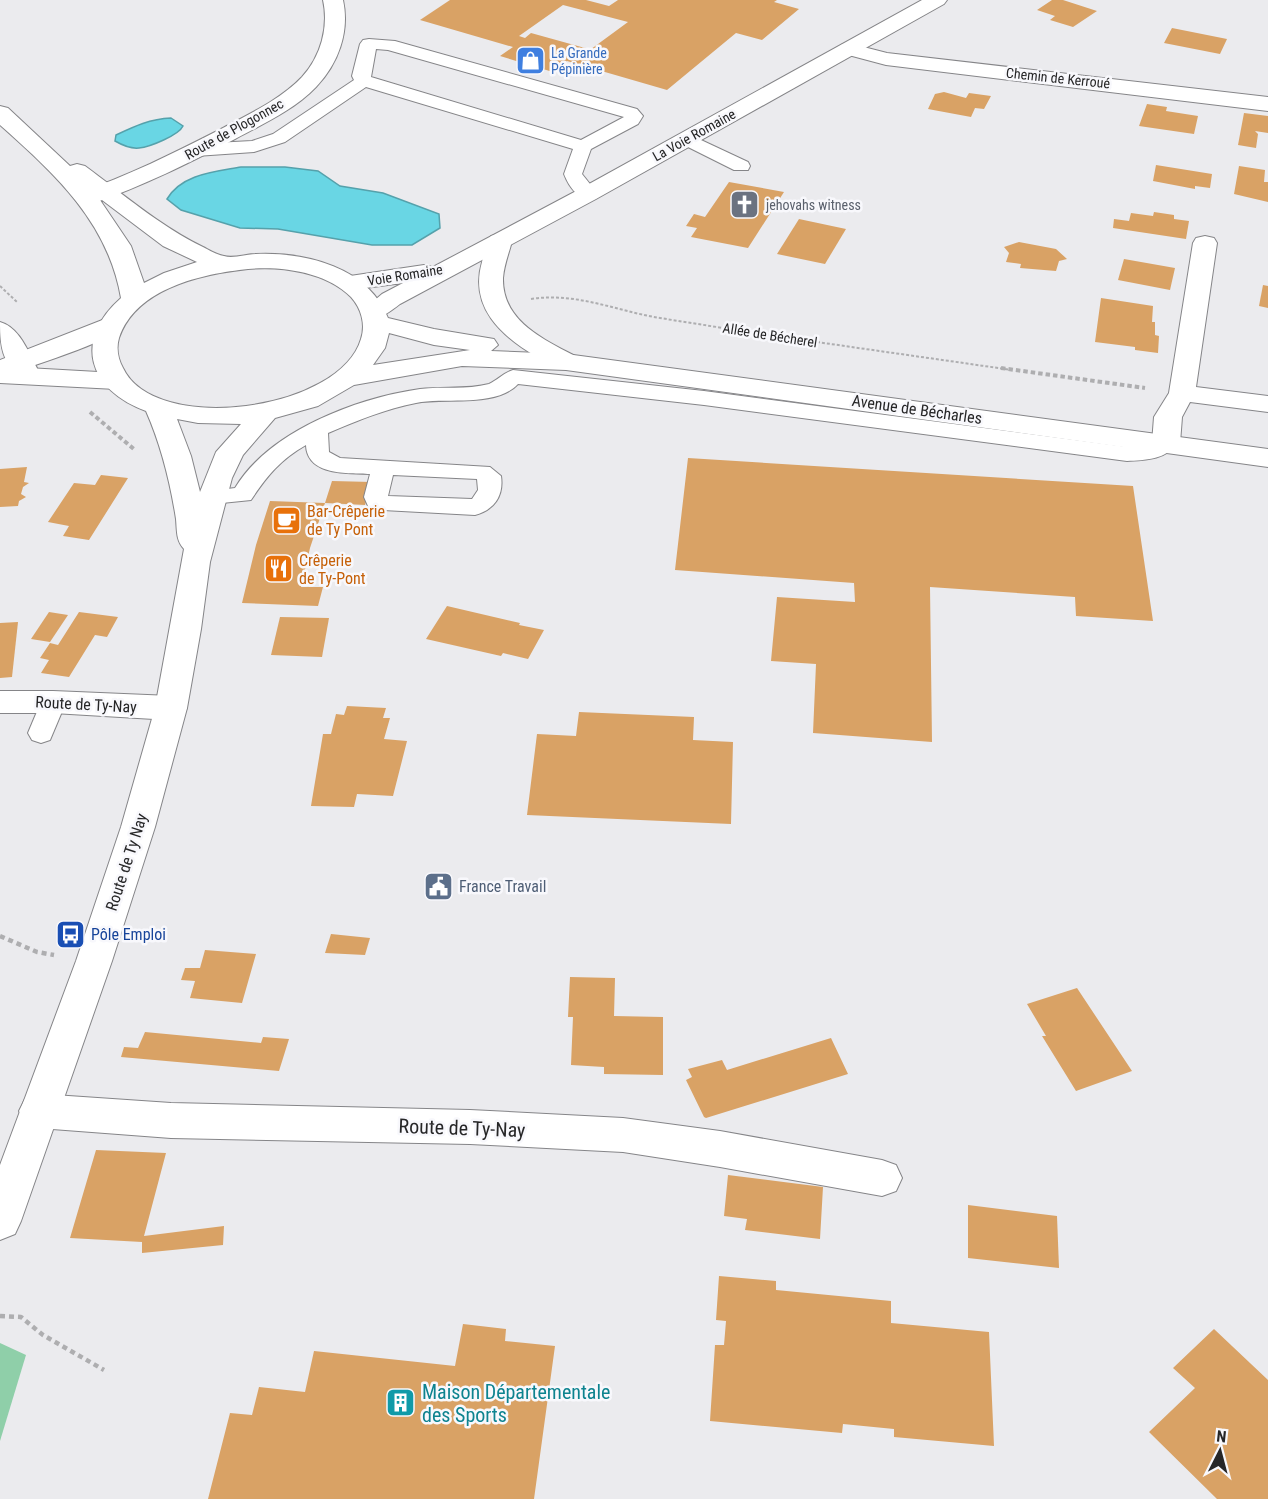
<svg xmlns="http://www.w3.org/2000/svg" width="1268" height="1499" font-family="'Roboto Condensed',sans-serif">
<rect width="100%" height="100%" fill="#ebebee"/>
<polygon fill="#8fcfa9" points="0,1343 26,1355 0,1441"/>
<g fill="#69d6e4" stroke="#55a1ab" stroke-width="1.5">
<path d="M 171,118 L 183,126 C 179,135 150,147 139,148 C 131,149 122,145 115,141 L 116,135 C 135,126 150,119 171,118 Z"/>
<path d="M 241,167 L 285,167 L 318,171 L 340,186 L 383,193 L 439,214 L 440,228 L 412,245 L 372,245 L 278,229 L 240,228 L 181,210 L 167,199 C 182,174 214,172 241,167 Z"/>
</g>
<g fill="#d9a265" fill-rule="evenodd">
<path d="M 450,0 L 586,0 L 609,6 L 618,0 L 777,0 L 774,2 L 799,9 L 762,40 L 736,33 L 667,90 L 567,61 L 553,72 L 526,64 L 500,56 L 513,47 L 420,20 ZM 563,5 L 628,22 L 583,55 L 577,53 L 585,48 L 531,33 L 525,38 L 519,36 Z"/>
<polygon points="1052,0 1063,0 1097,11 1073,27 1050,20 1055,16 1037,10"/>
<polygon points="1172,28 1227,39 1220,54 1164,43"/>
<polygon points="944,92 966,98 969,93 991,96 984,109 975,108 971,117 928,109 935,94"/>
<polygon points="1147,104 1167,107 1166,111 1198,116 1194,134 1139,126"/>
<polygon points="1244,113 1268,116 1268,133 1255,131 1258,134 1256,148 1238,145"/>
<polygon points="1156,165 1212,174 1210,188 1195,186 1195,189 1153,181"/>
<polygon points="1239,166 1265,170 1264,182 1268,182 1268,202 1234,194"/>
<polygon points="729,182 784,192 748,248 691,237 697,228 686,226 694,214 705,217"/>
<polygon points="1154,212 1174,215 1174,219 1189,221 1186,239 1113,228 1114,219 1129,221 1131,213 1153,216"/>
<polygon points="799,219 846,229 825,264 777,254"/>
<polygon points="1019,242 1056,249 1067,259 1059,261 1056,271 1020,268 1021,264 1006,262 1009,253 1004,247"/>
<polygon points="1124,259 1175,268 1170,290 1118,280"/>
<polygon points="1263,285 1268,286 1268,308 1259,306"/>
<polygon points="1101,298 1153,306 1152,322 1155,322 1155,335 1159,336 1158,353 1135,350 1135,347 1095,342"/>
<polygon points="688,458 1133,486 1153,621 1076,616 1075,597 930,587 932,742 813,733 816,664 771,661 777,597 855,602 854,583 675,570"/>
<polygon points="27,467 24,482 29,483 23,487 21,494 26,497 19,501 18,506 0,507 0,469"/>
<polygon points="101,475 128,478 89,540 63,536 69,526 48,522 74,483 95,485"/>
<polygon points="332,481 372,482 365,505 325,503 310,548 301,587 323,587 318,606 242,603 256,545 270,501 325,503"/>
<polygon points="447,606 520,623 519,625 544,630 528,659 503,653 501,656 426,639"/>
<polygon points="49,612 68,615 50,642 31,639"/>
<polygon points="79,612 118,617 107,637 95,635 69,677 41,673 49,660 40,658 50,643 58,645"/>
<polygon points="280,617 329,618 322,657 271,655"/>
<polygon points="18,622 12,677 0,678 0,623"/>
<polygon points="347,706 386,708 383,718 390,718 384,739 407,741 393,796 357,794 354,807 311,806 323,734 331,734 336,714 344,715"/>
<polygon points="579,712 694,717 693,740 733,742 731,824 527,815 537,734 576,736"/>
<polygon points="331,934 370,938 365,955 325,953"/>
<polygon points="205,950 256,954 242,1003 190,998 195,981 181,980 185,968 200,968"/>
<polygon points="570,977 615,978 614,1016 663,1017 663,1075 604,1074 604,1067 571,1065 573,1017 568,1017"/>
<polygon points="1077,988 1132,1071 1076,1091 1042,1036 1046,1036 1027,1004"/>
<polygon points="145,1032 261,1043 263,1037 289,1039 279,1071 121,1057 124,1047 138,1048"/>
<polygon points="831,1038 848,1074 706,1118 704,1117 686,1080 692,1077 688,1069 722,1060 727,1070"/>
<polygon points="96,1150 166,1153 144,1236 224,1226 223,1245 142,1253 142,1242 70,1238"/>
<polygon points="728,1175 823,1187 820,1239 745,1230 747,1219 724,1216"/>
<polygon points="968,1205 1057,1216 1059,1268 968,1258"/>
<polygon points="719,1276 776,1281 776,1290 891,1301 891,1323 989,1332 994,1446 894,1437 894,1429 843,1424 842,1433 710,1421 715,1345 724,1345 726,1321 716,1320"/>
<polygon points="463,1324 506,1329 505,1341 555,1346 534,1499 208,1499 230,1413 252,1415 259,1387 305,1392 314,1351 455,1366"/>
<polygon points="1214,1329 1268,1380 1268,1499 1217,1499 1149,1432 1195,1388 1173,1368"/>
</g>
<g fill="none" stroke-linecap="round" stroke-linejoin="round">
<defs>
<g id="service">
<path d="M 369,39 L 395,41 L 637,109 L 643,116 L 638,124 L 591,149 L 582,174 L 598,194 L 595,198 C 579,202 569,187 564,174 L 573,149 L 366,87 L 285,142 L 254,152 L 196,156 L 189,154 L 187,150 L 189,146 L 196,144 L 252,141 L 273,134 L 354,80 L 352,76 L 360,44 L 363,40 ZM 376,49 L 388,50 L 624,117 L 581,140 L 371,77 Z"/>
<polygon points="686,133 748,162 750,166 748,170 734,170 680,143 677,139 680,135"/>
<path d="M 513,370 L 704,391 L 1127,447 L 1146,445 L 1166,436 L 1174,438 L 1177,443 C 1166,460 1145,460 1127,461 L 704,405 L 518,384 C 496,408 446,397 416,403 C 385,409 357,421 328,433 L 329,452 L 340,458 L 490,467 L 501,476 C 504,496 494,510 475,515 L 383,510 L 368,506 L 364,497 L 370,474 C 348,473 307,476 306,445 C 280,460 267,476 251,500 L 212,504 L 204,502 L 200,497 L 204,492 L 235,488 C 269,431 357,398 420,389 C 443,386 466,390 489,384 C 498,380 503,373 513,370 ZM 393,475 L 477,479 L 478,490 L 472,499 L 388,496 Z"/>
<polygon points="53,693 62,695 66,702 50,740 41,743 32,740 28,733 44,695"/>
</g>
<g id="minor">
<path d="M 323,0 L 343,0 C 350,32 338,64 316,87 C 294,110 263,124 235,139 C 189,163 143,186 94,203 L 86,205 L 78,203 L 74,198 L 78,193 C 128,176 174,153 221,129 C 249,114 280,100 302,77 C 321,56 329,27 323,0 Z"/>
<polygon points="848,43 887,53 1268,97 1268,111 886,65 841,53 838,49 841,45"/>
<path d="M 500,234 L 509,236 L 512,241 C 509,253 504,265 503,278 C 502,321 543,339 575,356 L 579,362 L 575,368 C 560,371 550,364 537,357 C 501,336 469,307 482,262 C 484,253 486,243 491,236 Z"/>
<polygon points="1205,236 1214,238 1217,243 1196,387 1268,396 1268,412 1190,402 1182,417 1180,443 1176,449 1166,451 1156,449 1152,443 1154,417 1169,393 1193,243 1196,238"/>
<path d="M 0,322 C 22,328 30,358 41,375 L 37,381 L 28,383 L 19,381 C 3,358 0,350 0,322 Z"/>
<polygon points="0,691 53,691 171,696 182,700 187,708 182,716 171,720 53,713 0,713"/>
<polygon points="39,1094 171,1103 470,1110 623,1118 720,1131 882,1160 896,1165 902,1178 896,1191 882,1196 720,1167 623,1152 470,1144 171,1138 39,1128 25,1123 19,1111 25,1099"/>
</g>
<g id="tertiary">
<path d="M 922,0 L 947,0 L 944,4 L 596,199 L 400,304 C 388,313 381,320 366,316 L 362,311 L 382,294 L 403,283 L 350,290 L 341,288 L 338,283 L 341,278 L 350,276 L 424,265 L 433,267 L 580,189 Z"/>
<path d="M 110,317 L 119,320 L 123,325 C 112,341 48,360 27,368 L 116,373 L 125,375 L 129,381 L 125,387 L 116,389 L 0,383 L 0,360 Z"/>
</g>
<path id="secondary" d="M 0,106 L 8,108 L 70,166 L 77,164 L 85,166 C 123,194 160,226 203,247 C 209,250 217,255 224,256 C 233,259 246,254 256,254 C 306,252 368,267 388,318 L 434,329 L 494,339 L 498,345 L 491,351 L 566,354 L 1268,449 L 1268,467 L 566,370 L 462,366 L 354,385 L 318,406 L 275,418 L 243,455 L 232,478 L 210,562 L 201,629 L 187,708 L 155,827 L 112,961 L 21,1221 L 15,1234 L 0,1240 L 0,1165 L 76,961 L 121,827 L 155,708 L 184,549 C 176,541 177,530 176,519 C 170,481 161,445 146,411 C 88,390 73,340 121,298 C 108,222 55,174 0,125 ZM 98,197 L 163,246 L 197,262 L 164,273 L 144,283 L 131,246 ZM 248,269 C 282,266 326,272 351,297 C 361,308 366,324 361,339 C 340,411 155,436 123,368 C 118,359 116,348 119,338 C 136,288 202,274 248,269 ZM 389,333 L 434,345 L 470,350 L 373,365 L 385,348 ZM 177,419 L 198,423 L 241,424 L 216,452 L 200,492 L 191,456 Z"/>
</defs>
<use href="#service" stroke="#858588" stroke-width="2"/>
<use href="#minor" stroke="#858588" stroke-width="2"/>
<use href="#tertiary" stroke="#858588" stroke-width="2"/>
<use href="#secondary" stroke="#858588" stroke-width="2"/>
<g stroke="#aeaeb0" stroke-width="2" stroke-dasharray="3 2" stroke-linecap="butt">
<polyline points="0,286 17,302"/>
<path d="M 531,299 C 577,292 616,311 660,318 C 777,337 895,353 1012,370"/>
</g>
<g stroke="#aeaeb0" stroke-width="4" stroke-dasharray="4.5 3" stroke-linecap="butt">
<polyline points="1001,368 1145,388"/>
<polyline points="90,412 135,450"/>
</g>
<g stroke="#aeaeb0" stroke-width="4.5" stroke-dasharray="5 4" stroke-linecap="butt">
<polyline points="0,936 37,952 54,955"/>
<polyline points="0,1316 21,1317 43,1335 104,1370"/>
</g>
<use href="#service" fill="#fff" fill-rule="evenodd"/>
<use href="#minor" fill="#fff" fill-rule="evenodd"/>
<use href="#tertiary" fill="#fff" fill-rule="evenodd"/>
<use href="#secondary" fill="#fff" fill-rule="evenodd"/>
</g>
<defs>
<symbol id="shop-square" viewBox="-11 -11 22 22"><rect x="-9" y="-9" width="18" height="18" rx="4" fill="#3f7fe0" stroke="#f8f8fc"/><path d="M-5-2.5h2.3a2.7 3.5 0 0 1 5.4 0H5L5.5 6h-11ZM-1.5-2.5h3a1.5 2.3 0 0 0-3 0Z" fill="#fff"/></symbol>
<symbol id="church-square" viewBox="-11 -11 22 22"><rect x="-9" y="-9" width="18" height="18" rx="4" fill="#6b7280" stroke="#f8f8fc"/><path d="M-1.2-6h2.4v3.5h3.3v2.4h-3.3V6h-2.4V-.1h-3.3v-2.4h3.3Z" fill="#fff"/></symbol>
<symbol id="cafe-square" viewBox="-11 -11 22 22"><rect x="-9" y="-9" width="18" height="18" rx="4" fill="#e8710a" stroke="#f8f8fc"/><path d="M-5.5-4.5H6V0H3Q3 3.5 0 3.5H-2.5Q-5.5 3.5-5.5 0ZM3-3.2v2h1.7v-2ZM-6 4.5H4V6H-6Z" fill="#fff"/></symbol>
<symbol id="restaurant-square" viewBox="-11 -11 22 22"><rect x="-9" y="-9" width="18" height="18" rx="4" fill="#e8710a" stroke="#f8f8fc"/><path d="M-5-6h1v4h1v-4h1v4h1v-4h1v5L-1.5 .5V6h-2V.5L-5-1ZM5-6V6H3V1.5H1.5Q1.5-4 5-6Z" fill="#fff"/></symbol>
<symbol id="civic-square" viewBox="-11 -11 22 22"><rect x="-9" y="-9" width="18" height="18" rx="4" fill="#5c6f8a" stroke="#f8f8fc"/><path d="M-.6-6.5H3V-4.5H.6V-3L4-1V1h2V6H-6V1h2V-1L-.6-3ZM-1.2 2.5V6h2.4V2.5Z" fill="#fff"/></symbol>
<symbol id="bus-square" viewBox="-11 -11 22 22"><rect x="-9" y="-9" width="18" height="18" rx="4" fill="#1a4fb4" stroke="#f8f8fc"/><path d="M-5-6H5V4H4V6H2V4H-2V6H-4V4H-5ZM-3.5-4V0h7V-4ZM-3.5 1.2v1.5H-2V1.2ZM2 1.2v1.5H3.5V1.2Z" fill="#fff"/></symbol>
<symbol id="building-square" viewBox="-11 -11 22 22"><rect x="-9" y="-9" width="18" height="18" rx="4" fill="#0f9aa8" stroke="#f8f8fc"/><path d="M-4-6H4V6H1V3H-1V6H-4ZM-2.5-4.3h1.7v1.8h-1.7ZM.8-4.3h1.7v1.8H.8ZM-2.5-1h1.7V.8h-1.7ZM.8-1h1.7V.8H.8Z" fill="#fff"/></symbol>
</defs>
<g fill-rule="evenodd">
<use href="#shop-square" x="514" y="44" width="33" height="33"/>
<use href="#church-square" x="728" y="188" width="33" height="33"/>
<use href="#cafe-square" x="270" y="504" width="33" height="33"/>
<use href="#restaurant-square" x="262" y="552" width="33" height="33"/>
<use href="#civic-square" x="422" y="870" width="33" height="33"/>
<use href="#bus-square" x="54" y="918" width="33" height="33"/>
<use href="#building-square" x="384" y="1386" width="33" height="33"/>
</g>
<g text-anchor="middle" stroke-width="5" stroke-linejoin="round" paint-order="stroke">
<g font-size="14" fill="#366cbe" stroke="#f8f8fc" text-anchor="start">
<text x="551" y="58">La Grande<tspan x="551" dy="16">Pépinière</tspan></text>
</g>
<g font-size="14" fill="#262627" stroke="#f8f8fc">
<text transform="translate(1058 78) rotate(6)" y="5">Chemin de Kerroué</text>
<text transform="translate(234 129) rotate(-29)" y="5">Route de Plogonnec</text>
<text transform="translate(694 135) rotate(-29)" y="5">La Voie Romaine</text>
<text transform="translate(405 275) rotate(-9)" y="5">Voie Romaine</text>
<text transform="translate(770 335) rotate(9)" y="5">Allée de Bécherel</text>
</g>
<g font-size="14" fill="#5b616d" stroke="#f8f8fc" text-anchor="start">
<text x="766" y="210">jehovahs witness</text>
</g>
<g font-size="16" fill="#262627" stroke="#f8f8fc">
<text transform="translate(917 409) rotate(8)" y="6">Avenue de Bécharles</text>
<text transform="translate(86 704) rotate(3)" y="6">Route de Ty-Nay</text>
<text transform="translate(126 862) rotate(-72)" y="6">Route de Ty Nay</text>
</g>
<g font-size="16" fill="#c56008" stroke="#f8f8fc" text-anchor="start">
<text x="307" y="517">Bar-Crêperie<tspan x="307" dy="18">de Ty Pont</tspan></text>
<text x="299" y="566">Crêperie<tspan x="299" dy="18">de Ty-Pont</tspan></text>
</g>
<g font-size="16" fill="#4e5e75" stroke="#f8f8fc" text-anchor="start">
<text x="459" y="892">France Travail</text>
</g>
<g font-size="16" fill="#164399" stroke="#f8f8fc" text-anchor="start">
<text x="91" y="940">Pôle Emploi</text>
</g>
<g font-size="20" fill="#262627" stroke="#f8f8fc">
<text transform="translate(462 1128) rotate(2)" y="7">Route de Ty-Nay</text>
</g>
<g font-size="20" fill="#0d838f" stroke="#f8f8fc" text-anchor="start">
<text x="422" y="1399">Maison Départementale<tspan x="422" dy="23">des Sports</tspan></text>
</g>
</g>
<g transform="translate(1220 1451) rotate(6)" stroke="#f8f8fc" stroke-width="4.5" paint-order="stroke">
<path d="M0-4.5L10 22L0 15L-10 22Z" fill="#262627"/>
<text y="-9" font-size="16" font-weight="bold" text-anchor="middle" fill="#262627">N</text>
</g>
</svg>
